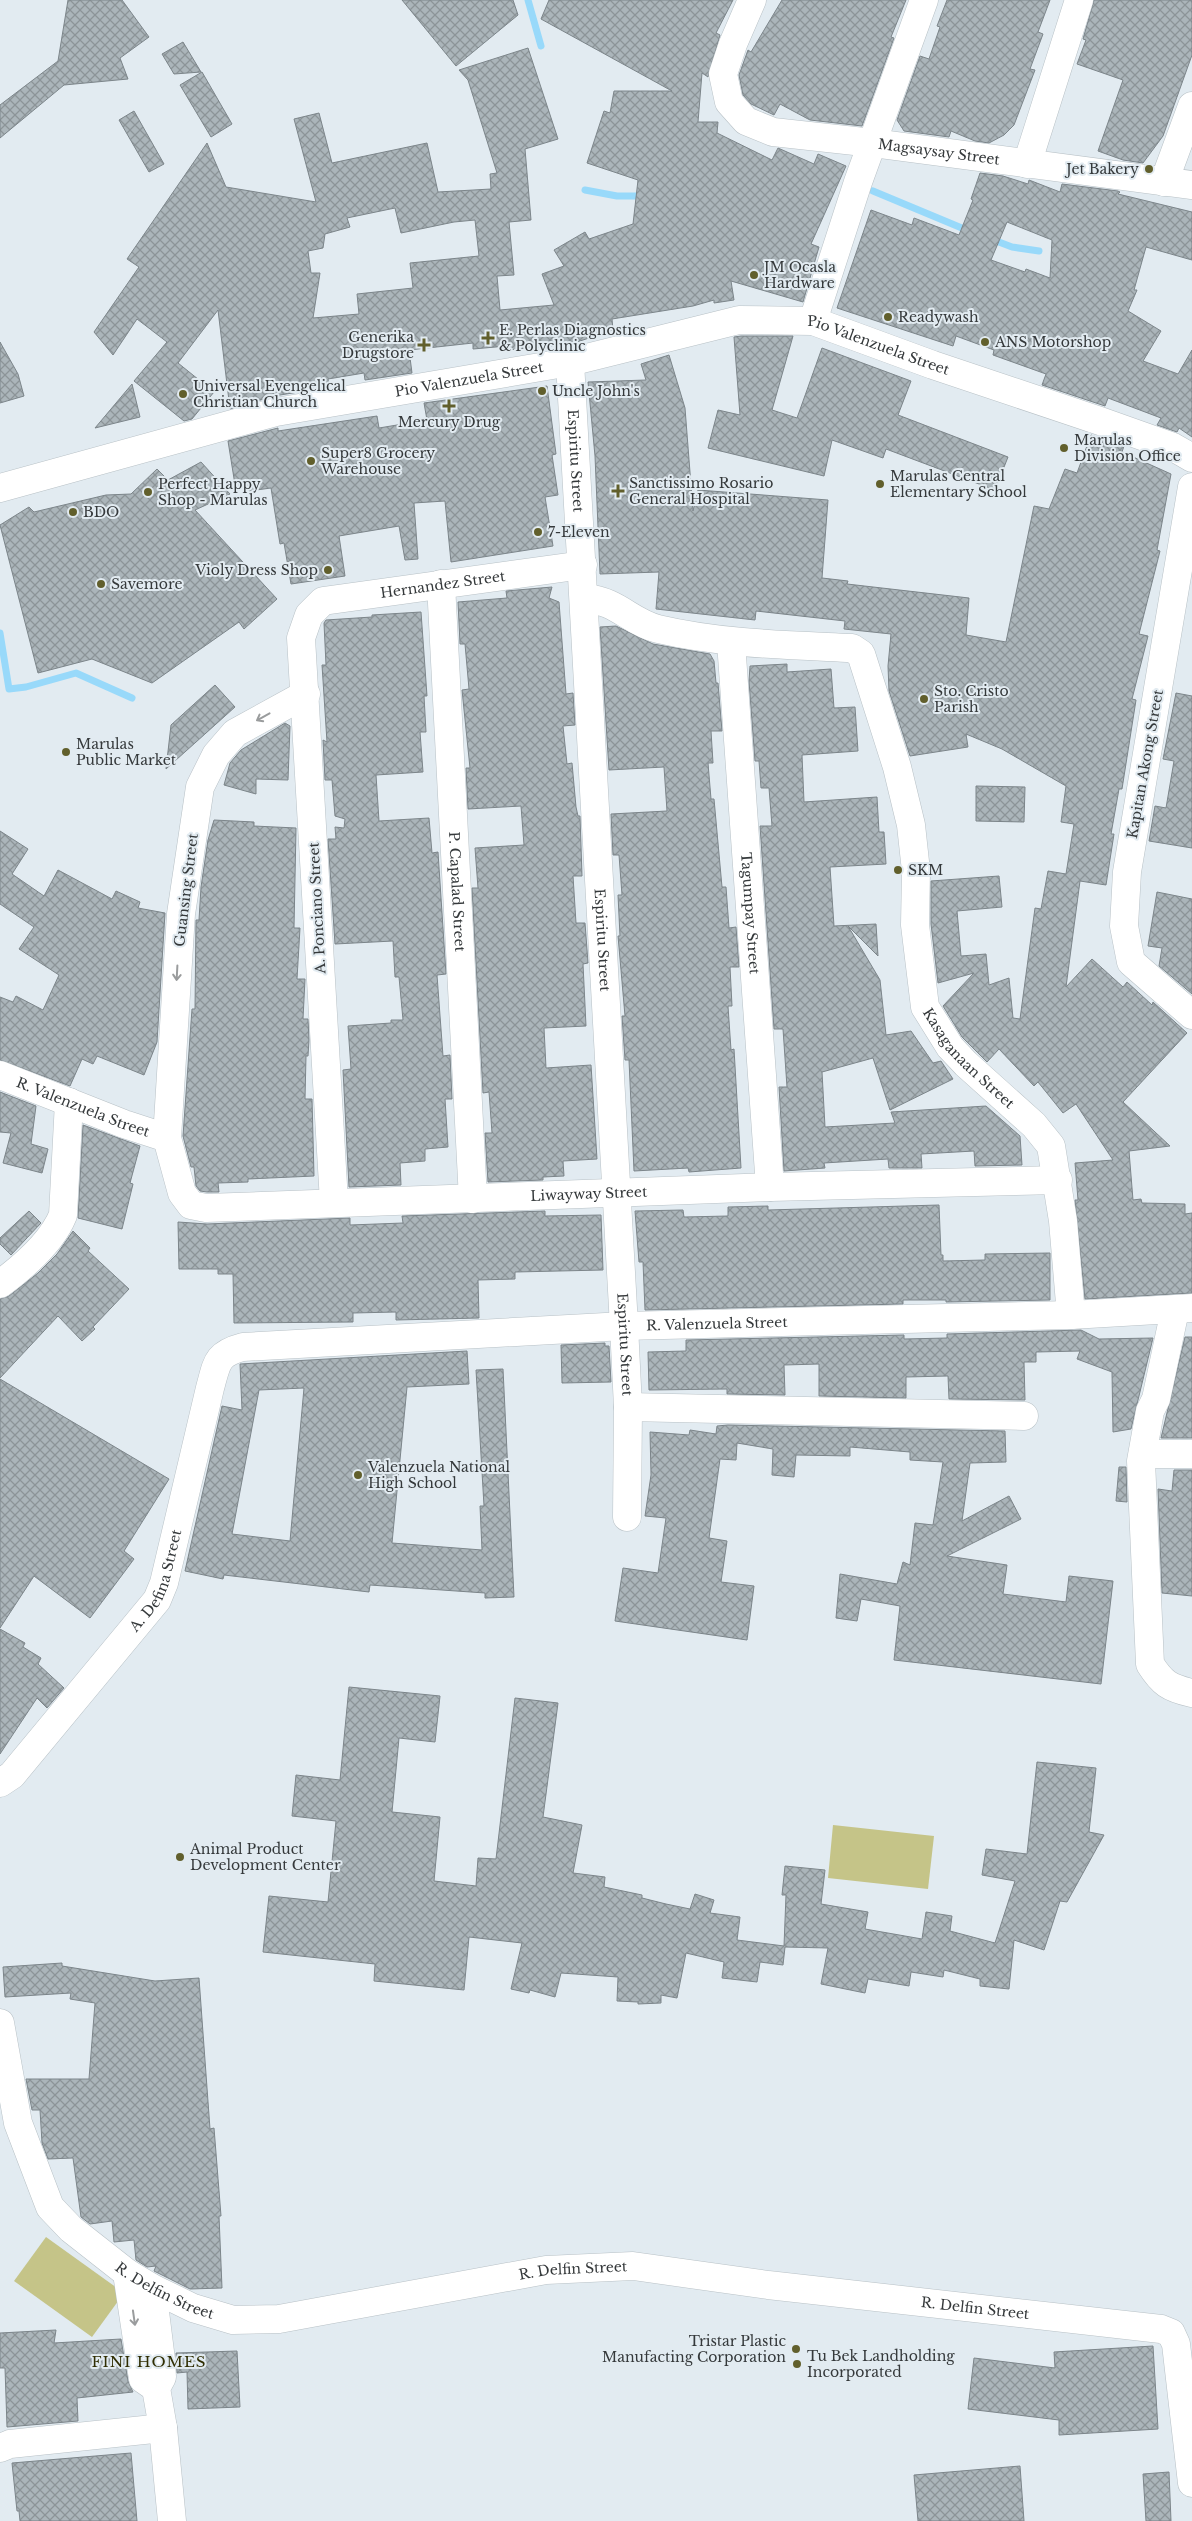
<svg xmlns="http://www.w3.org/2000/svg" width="1192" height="2521" font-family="'Libre Baskerville',serif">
<defs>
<pattern id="building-cross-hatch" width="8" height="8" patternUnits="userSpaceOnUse" patternTransform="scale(1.25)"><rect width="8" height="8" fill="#abb5ba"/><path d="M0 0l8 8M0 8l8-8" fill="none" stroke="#8c9498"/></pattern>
</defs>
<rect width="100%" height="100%" fill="#e2ebf1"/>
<g fill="#c5c488">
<polygon points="833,1825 934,1836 928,1889 828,1878"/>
<polygon points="46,2237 124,2293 92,2337 14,2281"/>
</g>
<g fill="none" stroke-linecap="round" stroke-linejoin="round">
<g stroke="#98d9fa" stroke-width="7">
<polyline points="528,0 541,46"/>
<polyline points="585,190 617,196 644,196"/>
<polyline points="873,191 969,231"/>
<polyline points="991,239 1012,247 1039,251"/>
<polyline points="0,633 9,689 26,687 76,673 132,698"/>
</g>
</g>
<g fill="url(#building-cross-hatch)" stroke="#7c858a" fill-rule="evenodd">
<polygon points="68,0 122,0 149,37 120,58 128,79 64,85 0,138 0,105 58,61"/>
<polygon points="402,0 513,0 518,15 456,66"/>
<path d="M 549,0 L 733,0 L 716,33 L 720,35 L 708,77 L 702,73 L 698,122 L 718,122 L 717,133 L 772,160 L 778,148 L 814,164 L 818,154 L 846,166 L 811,244 L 819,247 L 803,302 L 731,281 L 734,300 L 714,303 L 714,300 L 693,306 L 612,319 L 613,330 L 571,344 L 507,350 L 507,346 L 473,349 L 473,343 L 409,350 L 412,373 L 365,380 L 364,373 L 328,379 L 329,387 L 274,396 L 230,409 L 218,310 L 178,363 L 214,392 L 192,419 L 184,421 L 134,381 L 167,342 L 137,319 L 113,355 L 94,332 L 139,267 L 127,259 L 207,143 L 226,187 L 316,202 L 294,119 L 319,113 L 332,163 L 427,143 L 438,192 L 491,189 L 490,174 L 497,173 L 468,80 L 459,70 L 528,48 L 558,139 L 525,149 L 531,220 L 509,222 L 514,275 L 497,276 L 500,310 L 554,305 L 542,274 L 564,266 L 554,250 L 585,232 L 589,239 L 633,224 L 638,180 L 587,163 L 604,111 L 610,113 L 614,91 L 672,91 L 541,19 ZM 395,208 L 401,233 L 454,222 L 475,220 L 479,256 L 410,263 L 413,288 L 357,294 L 359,314 L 313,318 L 320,273 L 311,273 L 308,251 L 323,248 L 325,234 L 350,227 L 347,218 Z"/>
<polygon points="782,0 906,0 891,37 894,38 862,126 810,120 780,104 774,115 751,104 743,95 739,75 748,50 751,52"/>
<polygon points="947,0 1050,0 1038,32 1043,34 1030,69 1035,70 1014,125 1004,135 989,143 975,141 951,131 949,137 904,131 897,120 920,56 929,59 940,27 937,26"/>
<polygon points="1094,0 1192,0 1192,55 1163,136 1143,163 1123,160 1098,151 1123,80 1077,64 1086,40 1083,39"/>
<polygon points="183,42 201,72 174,74 162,54"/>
<polygon points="202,72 232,124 211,137 180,85"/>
<polygon points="134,111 164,164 149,172 119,120"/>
<path d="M 980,173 L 1003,176 L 1028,184 L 1029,180 L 1060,192 L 1062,184 L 1118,191 L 1120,192 L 1118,194 L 1192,212 L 1192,260 L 1146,247 L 1134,290 L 1137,290 L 1128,311 L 1161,331 L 1143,361 L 1178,374 L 1192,350 L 1192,437 L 1179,428 L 1177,432 L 1157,425 L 1161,418 L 1108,398 L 1105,406 L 1042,385 L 1046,374 L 993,355 L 994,350 L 956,336 L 953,346 L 837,308 L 871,210 L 912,225 L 914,218 L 959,235 L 973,200 L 971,199 ZM 1007,222 L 1052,240 L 1050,278 L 1026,269 L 1025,272 L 991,260 Z"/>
<polygon points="741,336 793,336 772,410 797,418 822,348 911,381 898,415 1008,457 995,490 886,449 883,458 832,440 824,476 708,448 718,410 740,415 734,337"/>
<polygon points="0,342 18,374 24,396 0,403"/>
<polygon points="669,355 685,408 693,511 698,490 828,500 822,578 848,581 847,584 969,598 966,635 1006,642 1034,506 1049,509 1065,469 1077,473 1091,435 1124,446 1122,452 1171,474 1157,550 1160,551 1139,634 1148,636 1132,699 1136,700 1122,789 1119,789 1111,834 1114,834 1106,885 1080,881 1066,987 1092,959 1123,987 1127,982 1152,1005 1153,1002 1187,1033 1123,1102 1170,1146 1129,1151 1133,1200 1141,1199 1142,1203 1185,1204 1185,1214 1192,1213 1192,1293 1085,1299 1075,1200 1078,1200 1075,1163 1113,1160 1076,1104 1063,1113 1038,1082 1034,1086 999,1049 987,1062 962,1037 943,1006 974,973 938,983 931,924 931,881 999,876 1002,907 957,911 961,956 986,954 989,985 1009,978 1013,1018 1020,1019 1035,908 1041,909 1048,871 1066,874 1074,824 1061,822 1066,786 1002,749 966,734 968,747 910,756 889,691 888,666 891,634 844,629 845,621 756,611 755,620 656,609 659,572 600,574 595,456 588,382 646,380 641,364"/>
<polygon points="132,384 140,417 95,428"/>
<polygon points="547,386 556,454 552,455 558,495 545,497 553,546 451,562 445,501 414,503 418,559 405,560 399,526 339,536 345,576 291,584 284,543 280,544 271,488 249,491 248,485 236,491 228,441 278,428 278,431 377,416 379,428 427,420 424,403"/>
<polygon points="201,462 230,494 195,510 277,599 244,629 239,622 152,683 92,659 38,673 0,525 29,507 34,512 106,495 131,494 157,469 168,480"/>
<polygon points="552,587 549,598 559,602 566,694 573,693 575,725 563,726 567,764 572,763 576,807 578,816 580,816 582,876 573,876 576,923 585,923 588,963 583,964 586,1026 544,1028 546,1068 591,1065 597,1159 563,1161 564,1176 543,1177 543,1180 488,1182 485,1133 492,1133 489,1092 483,1093 472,888 478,888 475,848 524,845 521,806 468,809 466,768 470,768 462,690 469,689 465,644 460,644 458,602 507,598 506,591"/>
<polygon points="421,612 427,696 424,696 426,732 420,732 423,772 376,775 379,821 429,818 432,853 438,852 446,974 437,975 443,1056 450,1055 452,1099 445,1099 448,1147 425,1149 425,1161 400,1163 401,1185 349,1187 343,1070 351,1069 348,1026 391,1023 391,1020 403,1020 399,977 395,977 393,941 335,944 328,839 336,839 335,827 344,828 345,819 335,816 332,780 325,780 323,740 327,742 322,665 326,665 324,623 326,620 372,617 372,615"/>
<polygon points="616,626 653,644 710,654 714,661 716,683 718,683 722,731 711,731 713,763 708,763 711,799 714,799 722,887 726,887 729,928 736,927 739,967 730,967 732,1006 728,1006 731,1050 734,1049 741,1168 689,1172 688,1168 634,1171 629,1060 625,1060 622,1016 625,1016 618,936 620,936 618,895 622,895 619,855 613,855 611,814 667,811 664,767 609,770 600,627"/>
<polygon points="787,664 787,672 831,669 834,708 855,707 858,751 802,755 804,802 877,797 879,832 884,832 886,864 830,867 834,926 876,924 878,956 848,926 880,980 886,1035 911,1031 933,1063 941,1061 953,1079 890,1110 873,1058 822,1072 825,1127 895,1123 891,1112 986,1106 1020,1136 1022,1165 975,1166 974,1151 921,1154 922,1168 889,1168 888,1159 824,1163 825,1168 784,1171 779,1087 787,1087 783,1029 774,1029 760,826 772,826 769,788 761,788 759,761 755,761 749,681 750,666"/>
<polygon points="215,685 235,707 166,769 171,725"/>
<polygon points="1176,693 1192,696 1192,848 1149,841 1155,806 1166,808 1174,761 1163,759"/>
<polygon points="285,723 290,726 288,780 256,779 256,794 224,785 230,763 241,750"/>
<polygon points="976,786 1025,787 1024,822 976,821"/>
<polygon points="214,820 254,822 254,826 296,828 294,928 300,928 297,979 305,979 303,1019 308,1019 309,1040 308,1056 306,1056 305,1099 312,1099 314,1176 248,1179 248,1182 218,1183 219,1192 207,1192 200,1191 196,1186 194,1167 191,1167 183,1136 192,1009 195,1009 196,920 199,920 201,887 208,840"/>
<polygon points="0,831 28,849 12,874 44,896 58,870 112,899 116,891 140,902 138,908 165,913 157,1042 144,1075 97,1056 93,1064 82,1059 70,1086 0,1060 0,997 13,1002 16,996 43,1010 59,975 19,949 34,927 0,904"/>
<polygon points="1157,892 1192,899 1192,994 1159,966 1162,948 1148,946"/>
<polygon points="0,1092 36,1106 31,1144 48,1149 42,1173 3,1163 11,1133 0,1132"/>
<polygon points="83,1125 140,1146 130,1183 133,1184 122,1229 78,1218"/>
<polygon points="939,1205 941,1255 943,1255 943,1261 985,1260 985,1254 1050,1253 1050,1300 946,1302 946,1300 903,1300 903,1304 645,1310 643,1262 639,1262 635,1211 683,1210 684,1217 728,1216 728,1207 768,1206 768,1210"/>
<polygon points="29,1211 41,1223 11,1255 0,1244 0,1238"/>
<polygon points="545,1211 545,1216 601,1215 603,1270 515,1272 515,1279 478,1280 479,1318 396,1320 396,1312 353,1313 353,1322 234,1323 233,1274 218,1274 218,1269 179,1269 178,1222 207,1224 350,1218 350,1225 403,1223 402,1216"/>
<polygon points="73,1231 90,1248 88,1251 129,1289 93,1327 95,1329 82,1341 58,1316 0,1378 0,1299 9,1296 38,1273 57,1254"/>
<polygon points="1081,1330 1099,1339 1153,1338 1131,1429 1113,1432 1112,1372 1077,1359 1080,1351 1036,1352 1036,1362 1024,1362 1025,1400 949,1399 948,1376 906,1377 906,1398 819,1396 819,1364 784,1365 785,1395 727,1394 727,1389 649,1390 648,1352 686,1351 686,1340 904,1335 904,1339 947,1338 947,1334"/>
<polygon points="1185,1337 1192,1337 1192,1438 1161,1438"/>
<polygon points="605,1343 605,1346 609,1346 611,1382 562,1383 561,1345"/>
<path d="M 467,1351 L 469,1384 L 407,1387 L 392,1543 L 482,1550 L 480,1506 L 484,1506 L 476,1370 L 503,1369 L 514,1597 L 485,1598 L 485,1593 L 370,1585 L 369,1592 L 224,1575 L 223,1579 L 185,1571 L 222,1406 L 242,1410 L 240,1364 ZM 304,1388 L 290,1541 L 232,1534 L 259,1390 Z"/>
<polygon points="0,1379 169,1479 124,1551 134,1559 90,1618 34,1576 0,1628"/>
<polygon points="728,1425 1005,1431 1006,1462 970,1463 962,1521 1009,1496 1021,1519 947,1556 1007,1565 1003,1594 1066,1602 1069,1576 1113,1581 1101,1684 894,1660 900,1606 861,1599 857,1621 836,1618 840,1574 897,1584 903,1562 910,1565 915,1523 933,1525 943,1462 910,1460 910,1452 850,1447 850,1456 796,1455 794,1477 772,1475 773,1449 737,1443 736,1460 720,1459 709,1538 727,1541 721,1582 754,1586 747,1640 615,1621 623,1568 658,1573 666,1518 645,1516 651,1475 650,1432 689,1435 690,1430 716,1434 717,1426"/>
<polygon points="1119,1467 1126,1467 1127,1502 1116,1501"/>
<polygon points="1174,1470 1192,1470 1192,1596 1162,1593 1158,1489 1172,1491"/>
<polygon points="0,1629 25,1643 23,1647 41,1658 38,1664 64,1688 47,1708 37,1698 0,1754"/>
<polygon points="349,1687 440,1696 435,1742 399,1738 392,1812 440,1817 434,1881 476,1886 478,1858 496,1859 515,1698 558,1703 543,1817 582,1825 573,1873 605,1877 604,1887 642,1895 642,1898 666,1904 690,1909 695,1894 714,1900 710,1913 740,1917 737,1940 784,1946 786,1895 782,1895 785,1866 825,1870 821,1904 868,1912 865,1929 922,1939 926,1912 952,1916 950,1931 995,1943 1015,1881 982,1875 986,1849 1027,1854 1037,1762 1096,1768 1089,1832 1104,1835 1067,1902 1060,1901 1044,1950 1014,1940 1009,1989 980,1986 980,1979 944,1970 943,1977 911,1972 909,1986 868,1979 865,1993 821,1984 828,1948 785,1947 783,1965 760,1962 757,1982 722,1978 724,1962 686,1953 677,1998 661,1995 661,2003 638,2004 638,2002 617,2001 618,1977 561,1973 555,1997 530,1990 529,1993 511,1989 522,1943 469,1937 464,1990 374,1981 375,1964 263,1952 269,1896 328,1902 336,1821 292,1816 296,1775 340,1780"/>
<polygon points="62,1963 62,1966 155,1981 199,1978 210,2129 214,2128 221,2216 219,2216 222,2288 190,2289 154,2271 156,2266 147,2267 136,2260 134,2240 114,2242 112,2221 90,2224 81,2217 73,2158 48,2159 42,2143 40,2110 32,2110 26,2079 89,2079 95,2003 70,1999 71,1993 5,1997 3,1967"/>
<polygon points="56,2330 54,2343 121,2339 128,2381 133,2392 77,2398 78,2421 7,2427 5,2368 0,2368 0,2333"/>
<polygon points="1153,2346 1158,2429 1059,2435 1059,2420 968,2409 974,2358 1055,2368 1054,2352"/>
<polygon points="237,2351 240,2407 188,2409 187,2372 177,2373 176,2353"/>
<polygon points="131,2453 137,2521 20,2521 19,2511 17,2511 12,2463"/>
<polygon points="1020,2466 1024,2521 918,2521 914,2475"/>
<polygon points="1169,2472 1171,2521 1146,2521 1143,2474"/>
</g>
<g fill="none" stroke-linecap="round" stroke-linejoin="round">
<defs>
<g id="minor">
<path id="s1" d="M 752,0 L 733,44 L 723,74 L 729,102 L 746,121 L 773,132 L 873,143 L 1192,185"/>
<polyline points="1027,164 1079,0"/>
<polyline points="1164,182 1192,106"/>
<polyline points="813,321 858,182 924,0"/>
<path id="s2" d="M 570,362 L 624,1326 L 628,1407 L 627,1517"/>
<polyline points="1192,487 1127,872 1124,926 1131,962 1192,1015"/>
<path id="s3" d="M 0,488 L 276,412 L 570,362 L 739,320 L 813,321 L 933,365 L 1100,421 L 1173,447 L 1192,458"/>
<path id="s4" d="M 441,584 L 473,1199"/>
<path id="s5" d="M 585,598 C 618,601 630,622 658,629 C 722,644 788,645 852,648 L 861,654 L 897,767 L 911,825 L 916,871 L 915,925 L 925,1007 L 950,1047 L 966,1064 L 1034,1125 L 1051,1146 L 1063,1221 L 1071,1315"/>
<path id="s6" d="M 731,642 L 770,1187"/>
<path id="s7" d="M 306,694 L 235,733 L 216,755 L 200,787 L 181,914 L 167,1138 L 182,1193 L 191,1205 L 206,1208 L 770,1187 L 1058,1180"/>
<path id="s8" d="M 0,1075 L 124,1124 L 167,1138"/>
<path id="s9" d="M 334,1202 L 301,638 L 309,615 L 323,601 L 583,565"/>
<path d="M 0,1284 C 23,1267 52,1242 63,1215 L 69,1102"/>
<path d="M 1175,1310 L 1156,1399 L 1150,1411 L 1141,1461 L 1150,1664 C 1162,1683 1169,1688 1192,1693"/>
<polyline points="628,1407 1024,1416"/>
<polyline points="1143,1454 1192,1454"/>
<path id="s10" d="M 0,1783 L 12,1775 L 157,1600 L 164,1583 L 210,1388 C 217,1363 216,1354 243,1347 L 624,1326 L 1071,1315 L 1192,1308"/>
<path id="s11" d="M 0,2023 L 18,2123 L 50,2207 L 71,2229 L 127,2273 L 152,2288 L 193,2308 L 233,2320 L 279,2319 L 546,2270 L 633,2266 L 768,2285 L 1161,2329 L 1171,2333 L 1176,2344 L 1192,2483"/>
<polyline points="127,2273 143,2379 156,2388"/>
<polyline points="152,2288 161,2360 162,2377 156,2388 163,2428 172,2521"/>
<polyline points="0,2448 10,2444 163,2428"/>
</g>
</defs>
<use href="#minor" stroke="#b8c1c6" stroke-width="29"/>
<use href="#minor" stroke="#fff" stroke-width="28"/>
</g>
<defs><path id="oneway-shaft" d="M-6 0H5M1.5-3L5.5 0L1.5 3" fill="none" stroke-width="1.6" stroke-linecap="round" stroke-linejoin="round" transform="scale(1.25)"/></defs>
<g stroke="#9a9c9d">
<use href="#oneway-shaft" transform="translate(263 717) rotate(151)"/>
<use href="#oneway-shaft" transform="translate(177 973) rotate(93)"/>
<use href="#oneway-shaft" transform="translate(134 2318) rotate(82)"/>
</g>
<g fill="#615f2c" stroke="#e2ebf1" stroke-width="2">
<circle cx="1149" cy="169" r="5"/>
<circle cx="754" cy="275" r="5"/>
<circle cx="888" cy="317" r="5"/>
<path d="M485.5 330.5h5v5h5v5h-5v5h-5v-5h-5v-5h5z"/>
<circle cx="985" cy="342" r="5"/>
<path d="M421.5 337.5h5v5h5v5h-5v5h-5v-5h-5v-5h5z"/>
<circle cx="542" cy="391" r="5"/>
<circle cx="183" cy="394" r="5"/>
<path d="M446.5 398.5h5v5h5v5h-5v5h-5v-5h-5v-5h5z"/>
<circle cx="1064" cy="448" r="5"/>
<circle cx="311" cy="461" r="5"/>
<circle cx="880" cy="484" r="5"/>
<path d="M615.5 483.5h5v5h5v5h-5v5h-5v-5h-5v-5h5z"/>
<circle cx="148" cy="492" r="5"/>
<circle cx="73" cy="512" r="5"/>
<circle cx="538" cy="532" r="5"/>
<circle cx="328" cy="570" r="5"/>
<circle cx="101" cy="584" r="5"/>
<circle cx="924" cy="699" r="5"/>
<circle cx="66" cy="752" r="5"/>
<circle cx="898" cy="870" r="5"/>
<circle cx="358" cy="1475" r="5"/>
<circle cx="180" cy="1857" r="5"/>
<circle cx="796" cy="2349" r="5"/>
<circle cx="797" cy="2364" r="5"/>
</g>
<g text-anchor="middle" stroke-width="4" stroke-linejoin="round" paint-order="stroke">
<g font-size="14" fill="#35393b" stroke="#e2ebf1">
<text dy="5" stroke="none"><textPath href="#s1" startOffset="330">Magsaysay Street</textPath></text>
<text dy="5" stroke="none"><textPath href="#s3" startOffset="902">Pio Valenzuela Street</textPath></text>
<text dy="5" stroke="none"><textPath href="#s3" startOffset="482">Pio Valenzuela Street</textPath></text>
<text dy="5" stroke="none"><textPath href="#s2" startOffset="99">Espiritu Street</textPath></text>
<text dy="5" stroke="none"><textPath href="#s9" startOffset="730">Hernandez Street</textPath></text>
<text transform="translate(1145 764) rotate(-80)" y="5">Kapitan Akong Street</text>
<text transform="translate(186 890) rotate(-83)" y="5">Guansing Street</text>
<text dy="5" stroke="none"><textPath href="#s4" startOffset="308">P. Capalad Street</textPath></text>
<text transform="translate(317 908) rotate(-93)" y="5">A. Ponciano Street</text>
<text dy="5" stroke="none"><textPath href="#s6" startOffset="272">Tagumpay Street</textPath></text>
<text dy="5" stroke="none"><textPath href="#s2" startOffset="579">Espiritu Street</textPath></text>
<text dy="5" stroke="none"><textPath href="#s5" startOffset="715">Kasaganaan Street</textPath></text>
<text dy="5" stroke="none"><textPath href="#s8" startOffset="89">R. Valenzuela Street</textPath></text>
<text dy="5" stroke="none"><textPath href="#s7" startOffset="969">Liwayway Street</textPath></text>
<text dy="5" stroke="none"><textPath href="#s10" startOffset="992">R. Valenzuela Street</textPath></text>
<text dy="5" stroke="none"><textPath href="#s2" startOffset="984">Espiritu Street</textPath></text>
<text dy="5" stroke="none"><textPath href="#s10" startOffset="259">A. Defina Street</textPath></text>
<text dy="5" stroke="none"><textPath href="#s11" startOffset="754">R. Delfin Street</textPath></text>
<text dy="5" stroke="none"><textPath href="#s11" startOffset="335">R. Delfin Street</textPath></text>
<text dy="5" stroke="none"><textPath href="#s11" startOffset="1159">R. Delfin Street</textPath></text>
</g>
<g font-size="14" fill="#35393b" stroke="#e2ebf1" text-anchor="start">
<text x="1139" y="174" text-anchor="end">Jet Bakery</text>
<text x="764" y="272">JM Ocasla<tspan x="764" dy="16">Hardware</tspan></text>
<text x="898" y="322">Readywash</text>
<text x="499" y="335">E. Perlas Diagnostics<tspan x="499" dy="16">&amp; Polyclinic</tspan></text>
<text x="414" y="342" text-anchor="end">Generika<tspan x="414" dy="16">Drugstore</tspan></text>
<text x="995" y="347">ANS Motorshop</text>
<text x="193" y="391">Universal Evengelical<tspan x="193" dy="16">Christian Church</tspan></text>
<text x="552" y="396">Uncle John's</text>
<text x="449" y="427" text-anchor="middle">Mercury Drug</text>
<text x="1074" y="445">Marulas<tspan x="1074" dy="16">Division Office</tspan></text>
<text x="321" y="458">Super8 Grocery<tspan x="321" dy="16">Warehouse</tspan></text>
<text x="890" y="481">Marulas Central<tspan x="890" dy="16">Elementary School</tspan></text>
<text x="629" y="488">Sanctissimo Rosario<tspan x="629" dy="16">General Hospital</tspan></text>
<text x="158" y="489">Perfect Happy<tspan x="158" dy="16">Shop - Marulas</tspan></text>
<text x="83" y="517">BDO</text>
<text x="548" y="537">7-Eleven</text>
<text x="318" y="575" text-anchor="end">Violy Dress Shop</text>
<text x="111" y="589">Savemore</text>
<text x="934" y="696">Sto. Cristo<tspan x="934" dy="16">Parish</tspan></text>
<text x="76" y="749">Marulas<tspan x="76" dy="16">Public Market</tspan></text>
<text x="908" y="875">SKM</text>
<text x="368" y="1472">Valenzuela National<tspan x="368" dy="16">High School</tspan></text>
<text x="190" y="1854">Animal Product<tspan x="190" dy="16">Development Center</tspan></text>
<text x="786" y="2346" text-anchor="end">Tristar Plastic<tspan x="786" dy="16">Manufacting Corporation</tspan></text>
<text x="807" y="2361">Tu Bek Landholding<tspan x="807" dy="16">Incorporated</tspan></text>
</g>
<g font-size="15" letter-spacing="1" fill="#302e03" stroke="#e2ebf1">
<text x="149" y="2367">FINI HOMES</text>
</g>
</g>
</svg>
